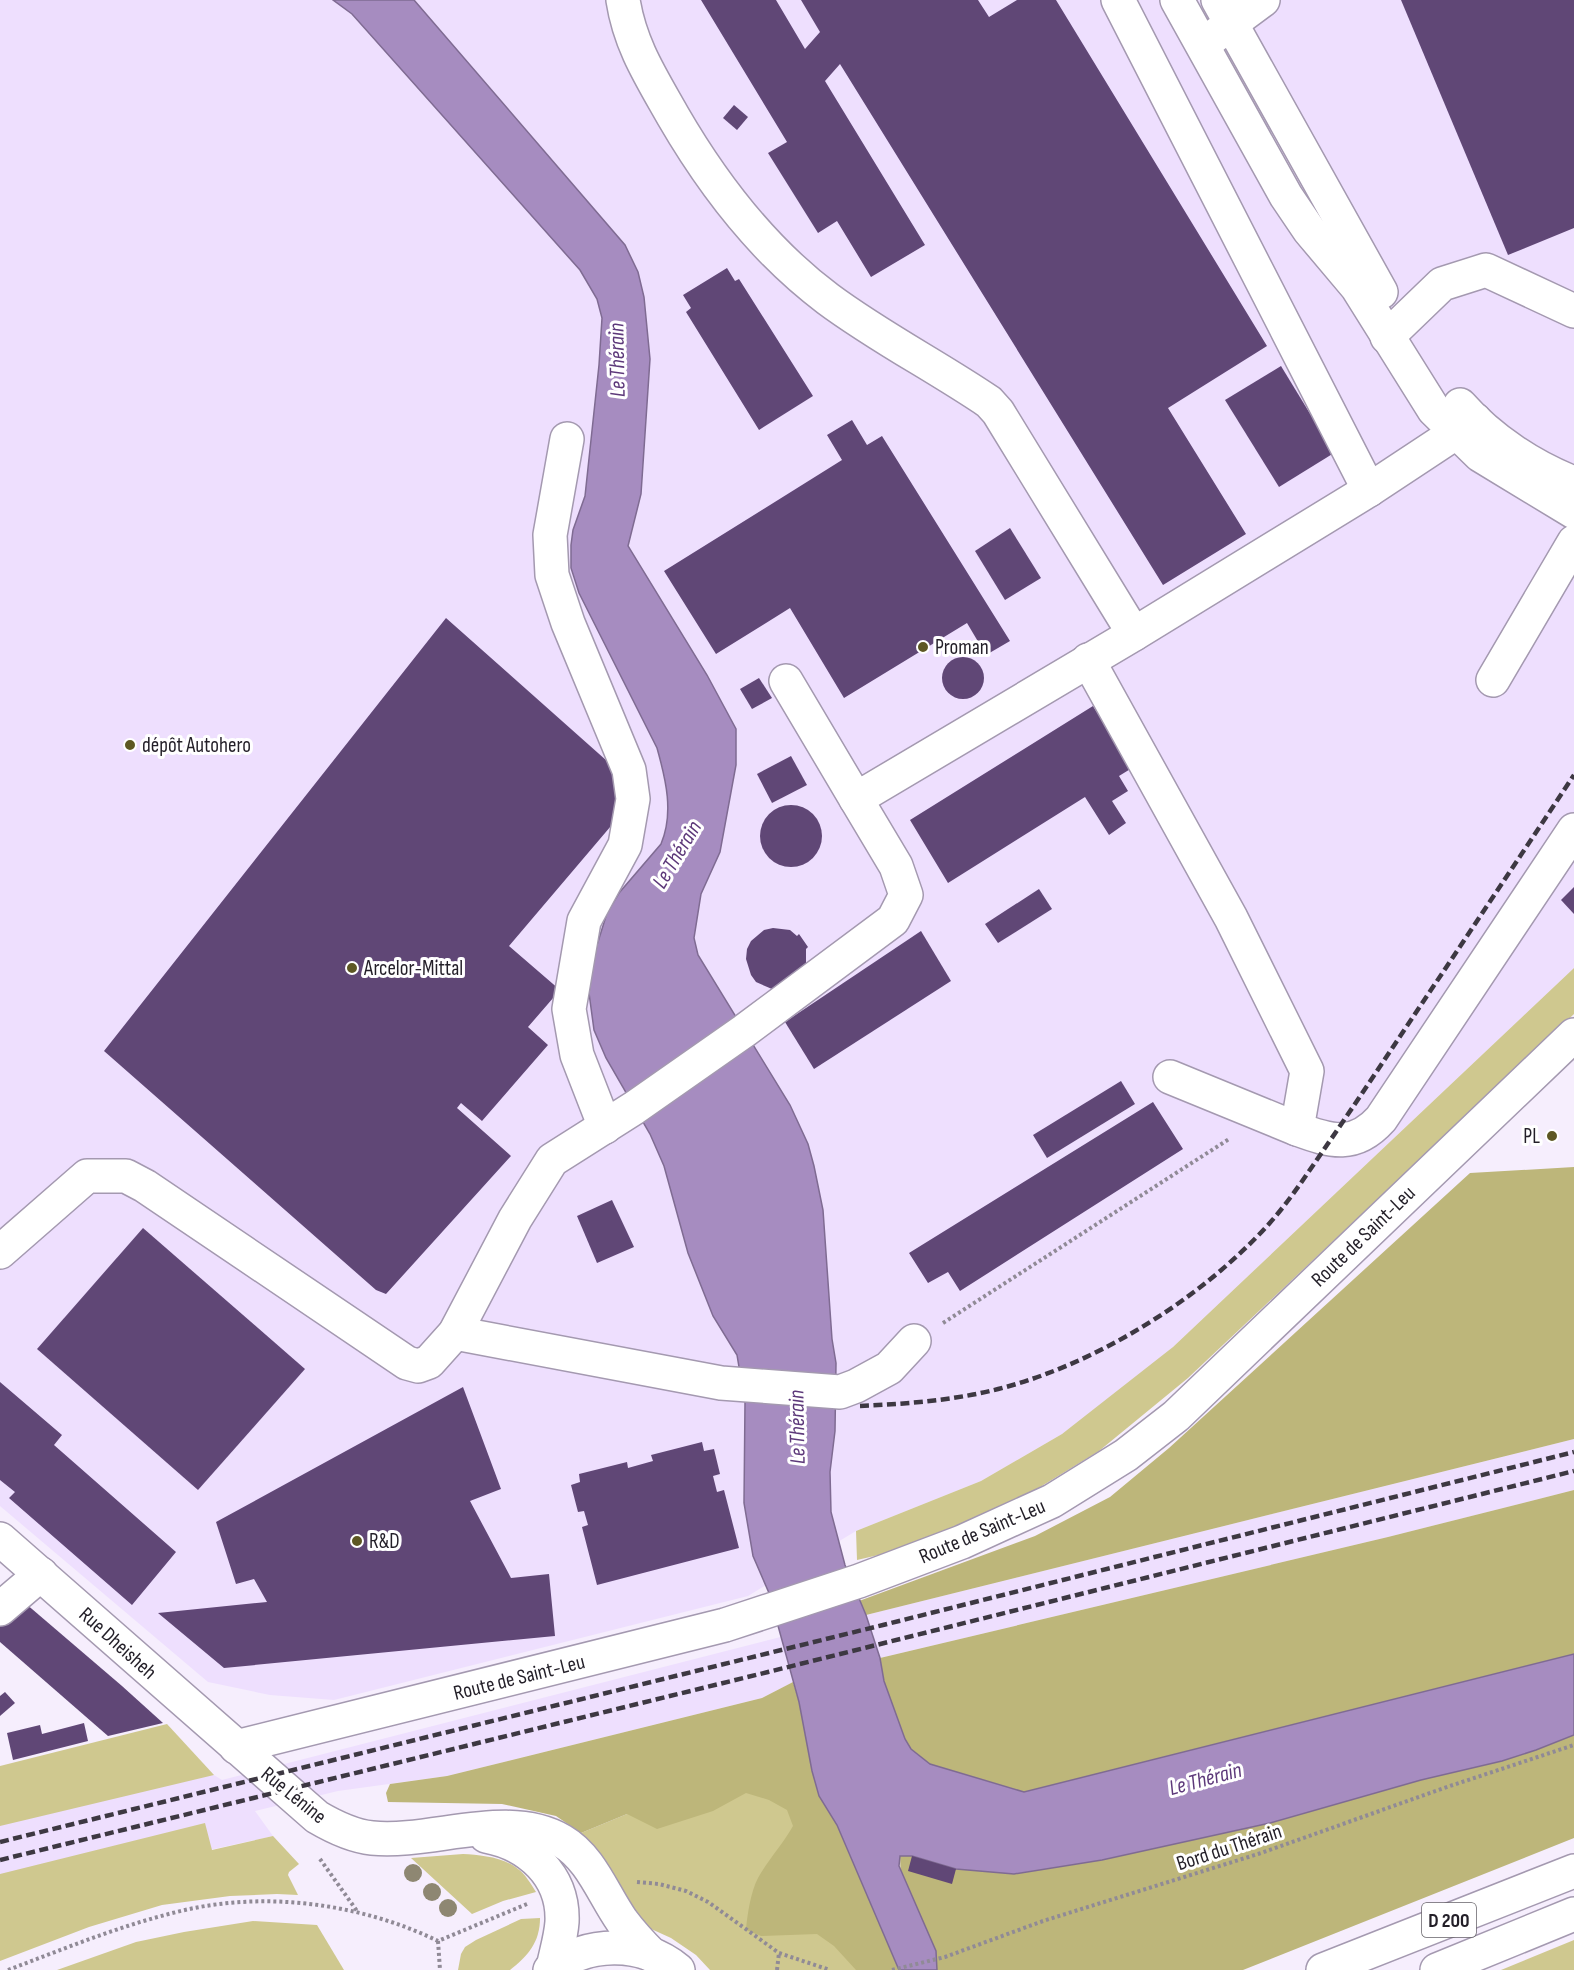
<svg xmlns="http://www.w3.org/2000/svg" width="1574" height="1970" font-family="'Sofia Sans Condensed',sans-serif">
<rect width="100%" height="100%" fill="#f6eefd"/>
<g fill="#eedffe">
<polygon points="0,0 1574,0 1574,968 1173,1347 1129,1385 1062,1434 981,1481 856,1531 748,1596 334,1700 270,1695 208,1682 0,1506"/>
<polygon points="1574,1439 1574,1490 1388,1537 880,1658 793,1682 762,1698 447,1776 338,1791 255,1811 273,1836 0,1896 0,1819 138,1786 214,1775 222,1780 866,1615"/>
</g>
<g fill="#cfc88f">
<polygon points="1574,968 1574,1014 1188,1378 1099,1451 1006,1508 913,1547 857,1560 856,1531 981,1481 1062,1434 1173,1347"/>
<polygon points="167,1724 214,1775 0,1826 0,1766"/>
<polygon points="808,1753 812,1772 837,1825 899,1970 710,1970 696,1955 671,1938 649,1928 632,1913 606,1863 581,1833 627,1814"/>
<polygon points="205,1823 212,1850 273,1836 299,1864 289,1872 288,1875 298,1895 277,1894 230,1896 162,1905 89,1927 0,1961 0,1874"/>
<path d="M 463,1854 C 480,1855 504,1857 518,1869 C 525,1874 531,1884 536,1892 L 503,1901 L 472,1914 L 411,1858 Z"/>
<path d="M 540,1918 C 540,1942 528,1956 510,1970 L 458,1970 L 461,1954 L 465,1947 L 476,1940 L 521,1919 Z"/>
<polygon points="253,1921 317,1925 344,1970 57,1970 136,1942 184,1932"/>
<polygon points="1574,1940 1574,1970 1501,1970"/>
</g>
<g fill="#bdb67a">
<polygon points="1574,1167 1574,1439 866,1615 859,1601 1035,1536 1110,1497 1169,1448 1470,1173"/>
<polygon points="1574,1490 1574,1654 1024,1792 930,1764 911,1749 905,1740 884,1681 880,1658 1388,1537"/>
<path d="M 793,1682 L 799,1702 L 812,1771 L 819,1796 L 837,1825 L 899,1970 L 856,1970 L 834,1946 L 817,1934 L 761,1936 L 746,1930 C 747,1915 751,1891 758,1878 C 768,1860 783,1844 793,1826 L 787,1810 L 769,1800 L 746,1793 L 713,1811 L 657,1829 L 627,1814 L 581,1833 L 556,1816 L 502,1804 L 388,1802 L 386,1793 L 390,1784 L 447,1776 L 762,1698 Z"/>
<polygon points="1574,1735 1574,1838 1243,1970 904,1970 900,1856 912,1856 1014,1874 1102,1860 1270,1823 1421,1780 1502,1761 1536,1750"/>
</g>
<path fill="#a68cc0" stroke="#7f6b92" stroke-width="1.5" d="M 333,0 L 414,0 L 625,245 L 638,272 L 644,297 L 650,359 L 641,494 L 628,546 L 707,675 L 736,729 L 736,765 L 720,852 L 701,894 L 694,938 L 698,955 L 790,1105 L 808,1144 L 814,1166 L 823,1210 L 832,1339 L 836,1363 L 835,1431 L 830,1472 L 831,1512 L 845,1565 L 866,1615 L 880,1658 L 884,1681 L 905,1739 L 911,1749 L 930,1764 L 1024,1792 L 1574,1654 L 1574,1735 L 1536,1750 L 1502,1761 L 1421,1780 L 1270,1823 L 1102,1860 L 1014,1874 L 956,1869 L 912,1856 L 900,1856 L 899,1866 L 936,1951 L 937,1970 L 899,1970 L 837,1825 L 819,1796 L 812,1771 L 799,1702 L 769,1593 L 753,1556 L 744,1503 L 745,1403 L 737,1355 L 713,1316 L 688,1253 L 664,1166 L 650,1134 L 606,1058 L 594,1030 L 589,993 L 592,971 L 597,945 L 607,913 L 619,893 L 661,844 C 674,813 666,780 657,748 L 579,593 L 571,568 L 571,545 L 573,530 L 585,496 L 599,365 L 602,318 L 597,299 L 580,270 L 352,14 Z"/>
<g fill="#604776">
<polygon points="701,0 776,0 805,49 820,32 801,0 978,0 989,17 1017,0 1056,0 1267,346 1168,408 1246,534 1163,585 840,64 825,81 925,245 871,277 837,221 818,233 768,153 787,142"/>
<polygon points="1401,0 1574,0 1574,228 1508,255"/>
<polygon points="734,105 748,117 737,130 723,118"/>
<polygon points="727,268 735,281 739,279 813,396 759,430 686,312 691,308 683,295"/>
<polygon points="1281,366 1334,453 1279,487 1225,400"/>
<polygon points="852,420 867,445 882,436 1010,641 986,655 967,623 844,698 790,608 716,654 664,571 842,460 827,435"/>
<polygon points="1010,528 1041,578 1005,600 975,551"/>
<polygon points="446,618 607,761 623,793 622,813 509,946 560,990 528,1027 548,1045 482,1121 461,1103 457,1108 511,1156 386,1294 376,1290 104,1051"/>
<circle cx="963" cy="678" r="21"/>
<polygon points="759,678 772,698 752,709 740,689"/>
<polygon points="1093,706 1132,768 1119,776 1128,791 1112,801 1126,823 1109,835 1085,797 948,883 910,820"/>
<polygon points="791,756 807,785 772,803 757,774"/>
<circle cx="791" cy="836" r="31"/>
<polygon points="1574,887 1574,914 1561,900"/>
<polygon points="1039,889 1052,909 998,943 985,924"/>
<polygon points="773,928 790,930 797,936 799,934 808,947 806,949 806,967 781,989 772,989 756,982 751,975 746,959 747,949 751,941 764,930"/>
<polygon points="921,931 951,981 814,1069 785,1022"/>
<polygon points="1121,1081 1135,1104 1047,1158 1033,1135"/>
<polygon points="1153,1102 1183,1149 960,1291 948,1272 928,1283 909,1253"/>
<polygon points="612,1200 634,1247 597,1263 577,1216"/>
<polygon points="143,1228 305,1369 198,1490 37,1349"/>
<polygon points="0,1382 62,1435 54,1445 176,1552 132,1605 9,1498 15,1492 0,1480"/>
<polygon points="463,1387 501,1489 470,1501 511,1578 549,1574 555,1636 224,1668 158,1613 267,1602 254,1579 236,1584 216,1522"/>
<polygon points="702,1442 704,1451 714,1449 720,1474 713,1476 717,1492 724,1490 739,1548 597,1585 582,1527 588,1525 584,1511 578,1512 571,1485 580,1482 579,1474 627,1462 628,1468 653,1461 651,1455"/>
<polygon points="25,1603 122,1686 163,1723 108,1736 0,1642 0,1625"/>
<polygon points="5,1692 15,1703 0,1716 0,1696"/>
<polygon points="84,1723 88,1741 13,1760 7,1733 40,1725 42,1734"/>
<polygon points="912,1856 956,1869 952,1884 908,1871"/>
</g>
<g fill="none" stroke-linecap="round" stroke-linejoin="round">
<defs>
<g id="minor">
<path d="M 623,0 C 630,45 651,77 673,116 C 713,185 764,251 828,299 C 879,337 936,366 989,402 L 998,412 L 1134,634"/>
<polyline points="1118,0 1369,490"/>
<polyline points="1177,0 1286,196 1309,230 1357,287 1434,410 1480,455 1574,512"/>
<polyline points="1218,0 1381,292"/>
<polyline points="1213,37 1263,0"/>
<polyline points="1387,337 1442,284 1486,270 1574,311"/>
<path d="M 1460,405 C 1490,439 1532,467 1574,483"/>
<polyline points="567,439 550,535 552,575 568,623 629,770 633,799 625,845 584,921 569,1009 577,1055 605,1127"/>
<path d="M 1088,660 L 1231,918 L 1307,1071 L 1297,1129 C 1332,1142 1355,1148 1381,1119 L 1574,830"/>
<polyline points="1493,680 1574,542"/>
<polyline points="786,681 856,799 1134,634 1369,490 1475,420"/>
<polyline points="1170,1077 1297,1129"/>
<polyline points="0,1252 87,1176 126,1176 145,1186 407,1363 418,1366 429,1362 455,1333 515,1219 552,1160 634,1108 744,1031 893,920 906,895 896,866 856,799"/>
<polyline points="455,1333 721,1383 840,1392 856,1386 889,1368 914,1341"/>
<path d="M 0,1539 L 317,1817 C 334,1827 352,1836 372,1838 C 432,1844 508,1809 562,1841 C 591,1858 603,1894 622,1921 C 631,1933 641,1944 652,1955"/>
<polyline points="0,1609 41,1574"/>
<polyline points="236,1747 725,1625 859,1581 962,1542 1052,1501 1126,1455 1176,1416 1574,1035"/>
<path d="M 486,1836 C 529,1844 564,1876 562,1922 C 561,1937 556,1953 553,1968"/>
</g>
<g id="major">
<path d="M 550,1970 C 587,1941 641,1940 678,1970"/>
<polyline points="1323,1970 1574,1871"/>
<polyline points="1437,1970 1574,1914"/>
</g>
</defs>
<use href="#minor" stroke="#a499b0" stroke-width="36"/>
<use href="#major" stroke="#a499b0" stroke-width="36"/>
<g stroke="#908a96" stroke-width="4" stroke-dasharray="3 3" stroke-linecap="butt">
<polyline points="943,1323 1229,1139"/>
<polyline points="320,1859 357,1911"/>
<polyline points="637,1882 659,1884 686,1891 708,1902 779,1953 830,1970"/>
<polyline points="438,1941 440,1970"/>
<path d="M 8,1970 C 66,1948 124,1924 185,1910 C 268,1891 362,1904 438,1941 L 527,1904"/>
<polyline points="777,1970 779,1953"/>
<polyline points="892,1970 945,1957 1043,1921 1258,1854 1450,1786 1574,1745"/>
</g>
<use href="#minor" stroke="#fff" stroke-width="33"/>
<use href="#major" stroke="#fff" stroke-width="33"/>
<g stroke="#3d3842" stroke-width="4.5" stroke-dasharray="9 4.5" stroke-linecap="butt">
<path d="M 860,1406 C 903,1404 947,1401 990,1391 C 1090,1368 1199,1301 1268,1225 C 1286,1205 1301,1183 1316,1161 C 1343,1122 1369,1083 1395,1044 C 1455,954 1515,864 1574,775"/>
<polyline points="0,1842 883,1625 1574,1452"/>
<polyline points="0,1860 768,1672 1574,1471"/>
</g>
</g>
<g fill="#8e8772">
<circle cx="413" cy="1873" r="9"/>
<circle cx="432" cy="1892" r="9"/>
<circle cx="448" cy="1908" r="9"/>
</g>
<g fill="#5d5723" stroke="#fff" stroke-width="2">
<circle cx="923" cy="647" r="6"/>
<circle cx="130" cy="745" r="6"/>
<circle cx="352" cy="968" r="6"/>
<circle cx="1552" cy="1136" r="6"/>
<circle cx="357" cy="1541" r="6"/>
</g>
<g text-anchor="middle" stroke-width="6" stroke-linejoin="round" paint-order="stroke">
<rect fill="#fff" stroke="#656268" stroke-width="1.5" x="1422" y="1903" width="54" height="34" rx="4.5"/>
<g font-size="20" font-weight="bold" fill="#231f28">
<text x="1449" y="1927">D 200</text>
</g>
<g font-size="21" fill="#231f28" stroke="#fff" text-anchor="start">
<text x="935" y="654">Proman</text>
<text x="142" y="752">dépôt Autohero</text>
<text x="364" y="975">Arcelor-Mittal</text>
<text x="1540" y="1143" text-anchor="end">PL</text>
<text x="369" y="1548">R&amp;D</text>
</g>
<g font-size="21" fill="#231f28" stroke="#fff">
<text transform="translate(1363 1236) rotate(-44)" y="7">Route de Saint-Leu</text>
<text transform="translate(982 1531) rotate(-23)" y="7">Route de Saint-Leu</text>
<text transform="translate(118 1643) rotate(42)" y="7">Rue Dheisheh</text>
<text transform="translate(519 1677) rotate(-14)" y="7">Route de Saint-Leu</text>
<text transform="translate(294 1795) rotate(39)" y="7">Rue Lénine</text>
<text transform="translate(1229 1847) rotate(-18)" y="7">Bord du Thérain</text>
</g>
<g font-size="22" font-style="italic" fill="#5d397a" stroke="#fff">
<text transform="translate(616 360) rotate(-91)" y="8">Le Thérain</text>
<text transform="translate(676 854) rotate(-59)" y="8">Le Thérain</text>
<text transform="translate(796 1427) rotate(-91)" y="8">Le Thérain</text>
<text transform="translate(1205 1778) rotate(-15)" y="8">Le Thérain</text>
</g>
</g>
</svg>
